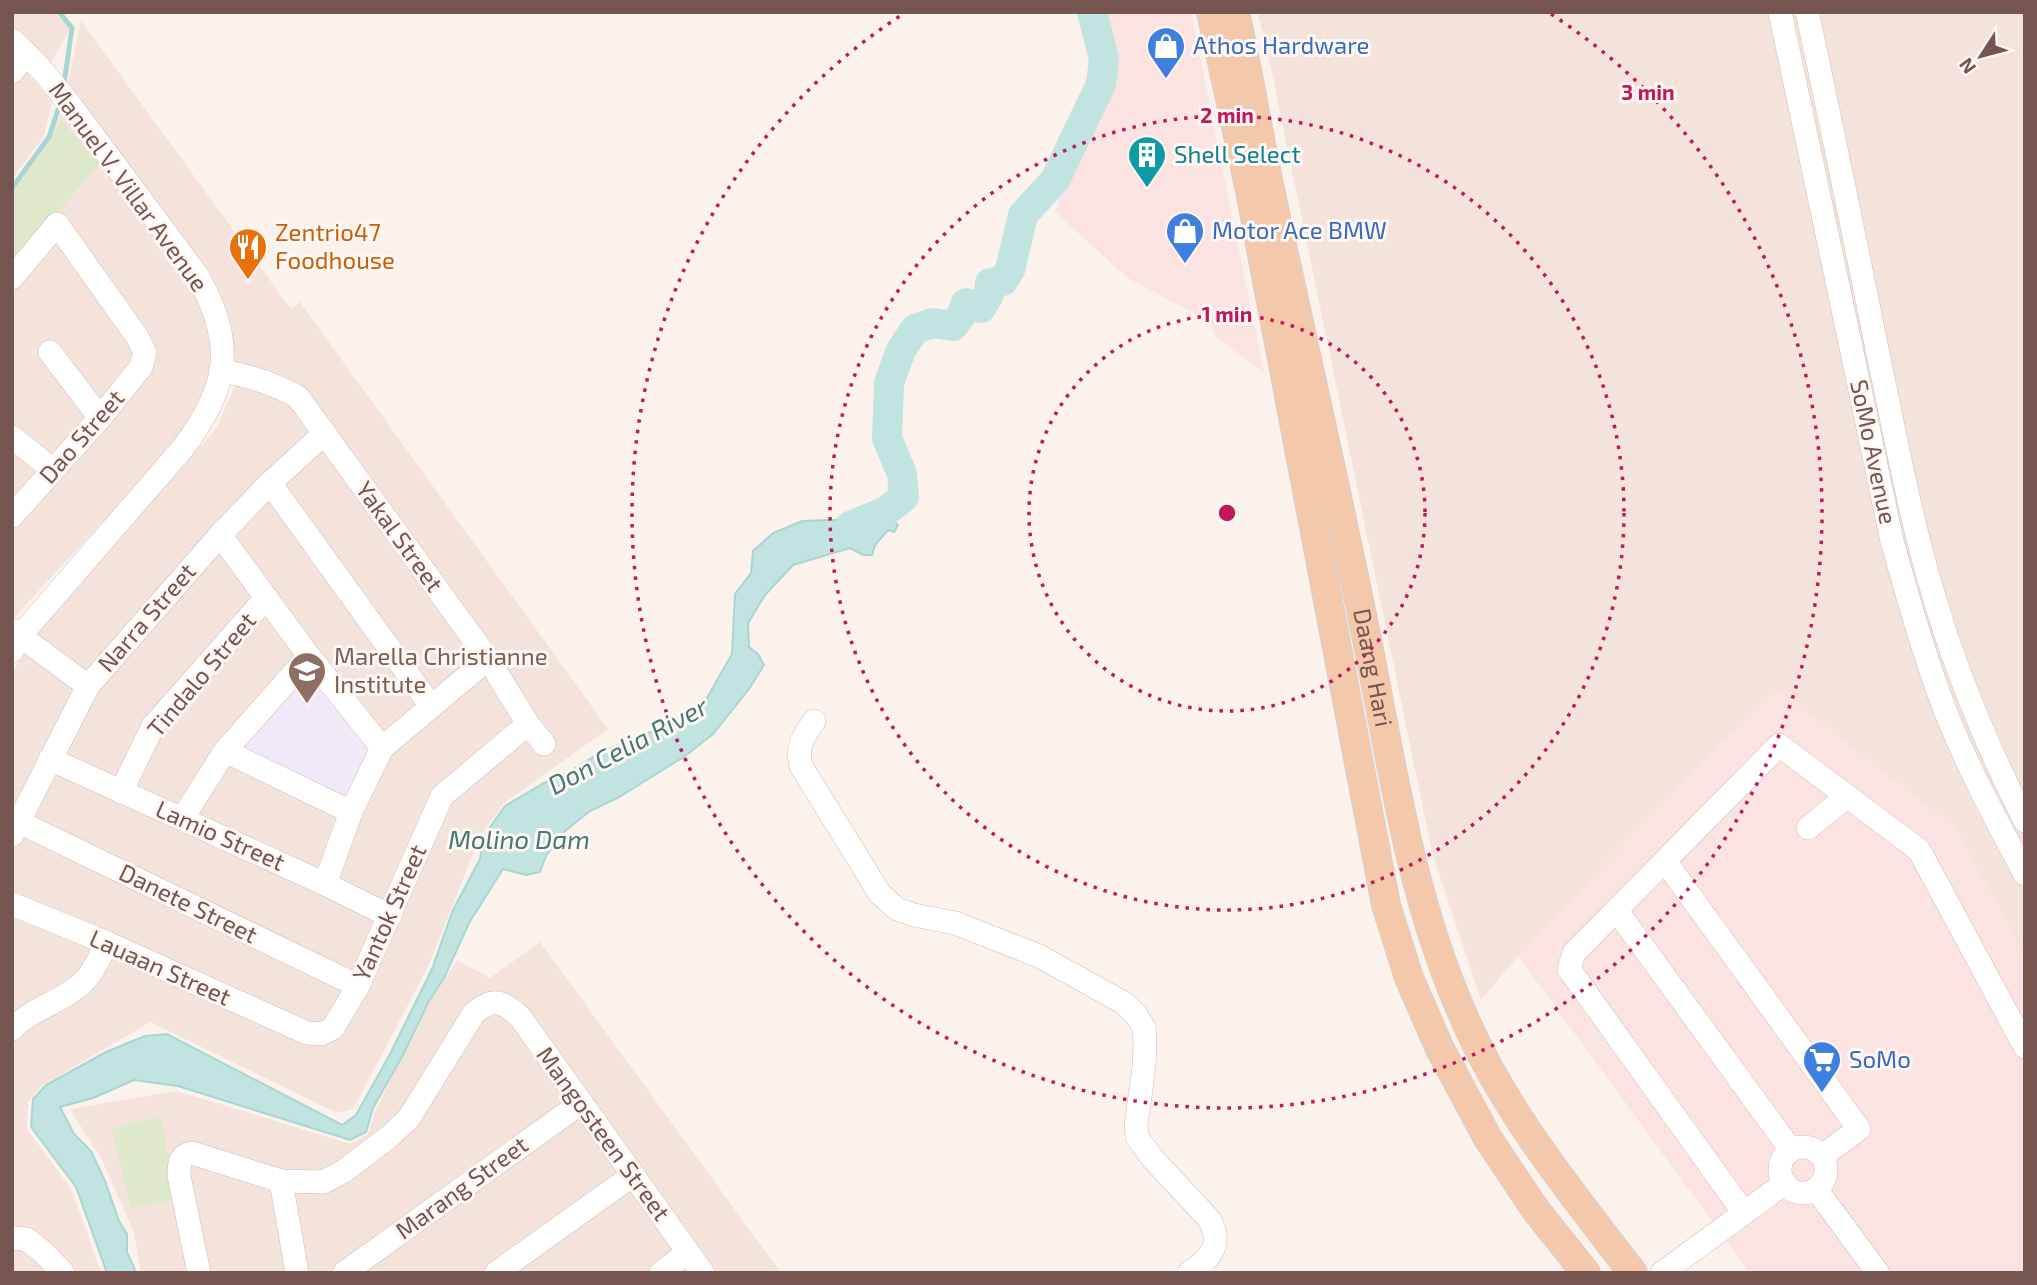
<svg xmlns="http://www.w3.org/2000/svg" width="2037" height="1285" font-family="'Exo 2',sans-serif">
<rect width="100%" height="100%" fill="#fbf2ec"/>
<g fill="#f3e3db">
<polygon points="12,12 54,12 70,28 50,65 12,29"/>
<polygon points="1257,12 2025,12 2025,957 1955,828 1518,956 1481,1000 1432,852 1265,39"/>
<polygon points="81,21 291,309 300,302 608,729 504,803 481,834 428,967 353,1109 337,1113 150,1022 40,1087 28,1102 27,1129 72,1190 101,1273 12,1273 12,675 34,632 216,429 237,381 235,354 215,370 198,419 18,613 12,623 12,191 44,148 61,114"/>
<polygon points="12,57 52,101 44,136 12,179"/>
<polygon points="540,942 781,1273 141,1273 134,1232 102,1160 70,1109 177,1091 351,1144 368,1134 376,1109 429,1003 457,960 490,978"/>
</g>
<g fill="#fae3e1">
<polygon points="1101,12 1191,12 1264,373 1215,336 1209,321 1128,278 1055,212 1085,130 1106,87 1111,58"/>
<polygon points="1779,690 1955,828 2025,957 2025,1273 1750,1273 1518,956 1722,741"/>
</g>
<polygon fill="#efe9f8" points="309,661 379,748 349,809 230,750"/>
<g fill="#dee9cb">
<polygon points="61,120 100,164 12,263 12,194 45,150"/>
<polygon points="161,1116 176,1199 131,1208 112,1128"/>
</g>
<polygon fill="#c2e4e1" stroke="#a9d5d2" stroke-width="2" points="875,510 886,511 898,525 894,532 888,530 875,545 872,555 863,555 850,548 793,565 765,595 748,623 749,647 758,654 764,665 749,689 713,734 685,756 619,797 590,811 565,831 546,856 540,872 526,875 503,869 469,923 444,978 429,1001 403,1055 373,1108 366,1132 350,1140 178,1086 134,1080 93,1098 60,1107 74,1134 91,1151 105,1181 119,1221 127,1234 127,1252 135,1270 133,1273 107,1273 76,1187 31,1127 33,1099 46,1085 106,1052 145,1036 167,1034 342,1125 356,1115 390,1054 432,969 453,910 480,859 483,840 488,830 505,806 544,783 569,772 603,751 658,729 690,712 707,698 732,654 735,594 751,573 753,551 773,533 802,521 860,519"/>
<g fill="none" stroke-linecap="round" stroke-linejoin="round">
<g stroke="#a9d5d2" stroke-width="5">
<polyline points="59,12 72,28 64,84"/>
<polyline points="12,188 49,137 60,104"/>
</g>
<polyline stroke="#c2e4e1" stroke-width="30" points="850,526 886,511 904,497 902,474 887,438 889,383 901,350 915,329 933,323 953,326 962,314 966,303 981,308 989,294 990,283 1003,281 1010,270 1023,215 1055,180 1101,84 1104,59 1092,12"/>
<defs>
<g id="minor">
<path d="M 1780,12 L 1892,541 C 1908,598 1924,655 1945,710 C 1967,766 1996,820 2025,874"/>
<path d="M 1807,12 C 1832,126 1855,240 1878,354 C 1892,419 1904,486 1921,550 C 1945,644 1981,735 2025,821"/>
<path d="M 12,40 L 42,70 L 72,107 L 197,275 C 236,344 229,386 183,448 L 20,636 L 12,651"/>
<polyline points="12,72 27,54"/>
<polyline points="12,278 57,224 138,338 145,353 141,367 100,418 12,516"/>
<polyline points="50,352 100,418"/>
<path d="M 223,371 C 250,376 273,383 298,397 L 488,659 L 528,724 L 544,744"/>
<polyline points="12,437 53,470"/>
<polyline points="270,483 431,706"/>
<polyline points="220,535 309,656 382,748"/>
<polyline points="12,630 88,686"/>
<path d="M 814,721 C 803,738 796,745 801,766 L 880,894 L 897,909 L 914,915 L 955,923 L 1039,956 L 1124,1003 L 1136,1015 L 1144,1028 L 1145,1042 L 1144,1067 L 1136,1125 L 1137,1137 L 1153,1159 L 1209,1219 C 1224,1244 1210,1259 1189,1273"/>
<polyline points="225,751 351,812"/>
<polyline points="50,759 325,884 390,916"/>
<polyline points="121,792 153,726 266,598"/>
<polyline points="182,819 225,751 309,656"/>
<polyline points="19,822 358,986"/>
<polyline points="1808,828 1846,797"/>
<polyline points="12,835 88,686 220,535 270,483 325,433"/>
<polyline points="1665,861 1859,1129 1822,1156"/>
<polyline points="325,884 351,812 382,748 488,659"/>
<polyline points="12,904 107,943 307,1033 321,1034 333,1028 358,986 442,796 528,724"/>
<polyline points="1617,911 1791,1150"/>
<path d="M 12,1029 C 33,1007 67,1001 87,978 C 95,969 101,954 107,943"/>
<circle cx="1803" cy="1170" r="23"/>
<polyline points="281,1181 297,1273"/>
<polyline points="1816,1189 1878,1273"/>
<polyline points="1744,1213 1569,969 1574,953 1779,745 1919,850 2025,1047"/>
<polyline points="12,1238 26,1239 43,1252 63,1273"/>
<path d="M 199,1273 L 179,1176 C 179,1165 179,1155 192,1153 L 281,1181 L 323,1182 L 344,1171 L 390,1136 L 409,1118 L 474,1013 C 493,997 503,1001 520,1017 L 703,1273"/>
<polyline points="344,1273 581,1103"/>
<polyline points="496,1273 633,1175"/>
<polyline points="661,1273 688,1252"/>
<polyline points="1662,1273 1785,1183"/>
</g>
<g id="major">
<polyline points="1211,12 1249,186 1386,905 1409,978 1440,1049 1487,1137 1535,1209 1586,1273"/>
<path id="s1" d="M 1235,12 C 1248,69 1257,127 1269,184 C 1300,331 1334,477 1364,625 C 1391,756 1408,891 1463,1015 C 1504,1111 1570,1191 1633,1273"/>
</g>
</defs>
<use href="#minor" stroke="#d0bbb5" stroke-width="24"/>
<use href="#major" stroke="#d9cfce" stroke-width="30"/>
<use href="#minor" stroke="#fff" stroke-width="23"/>
<use href="#major" stroke="#f4c8ab" stroke-width="28"/>
</g>
<g fill="none" stroke="#c2185b" stroke-width="3.5" stroke-dasharray="3.5 7">
<circle cx="1227" cy="513" r="198"/>
<circle cx="1227" cy="513" r="397"/>
<path d="M1551 14A595 595 0 1 1 903 14"/>
</g>
<defs>
<symbol id="shop-pin" viewBox="-11 -11 22 30"><path d="M0 17L-7.5 6A9.5 9.5 0 1 1 7.5 6Z" fill="#3f7fe0" stroke="#fef7f3"/><path d="M-5-2.5h2.3a2.7 3.5 0 0 1 5.4 0H5L5.5 6h-11ZM-1.5-2.5h3a1.5 2.3 0 0 0-3 0Z" fill="#fff"/></symbol>
<symbol id="building-pin" viewBox="-11 -11 22 30"><path d="M0 17L-7.5 6A9.5 9.5 0 1 1 7.5 6Z" fill="#0f9aa8" stroke="#fef7f3"/><path d="M-4-6H4V6H1V3H-1V6H-4ZM-2.5-4.3h1.7v1.8h-1.7ZM.8-4.3h1.7v1.8H.8ZM-2.5-1h1.7V.8h-1.7ZM.8-1h1.7V.8H.8Z" fill="#fff"/></symbol>
<symbol id="restaurant-pin" viewBox="-11 -11 22 30"><path d="M0 17L-7.5 6A9.5 9.5 0 1 1 7.5 6Z" fill="#e8710a" stroke="#fef7f3"/><path d="M-5-6h1v4h1v-4h1v4h1v-4h1v5L-1.5 .5V6h-2V.5L-5-1ZM5-6V6H3V1.5H1.5Q1.5-4 5-6Z" fill="#fff"/></symbol>
<symbol id="school-pin" viewBox="-11 -11 22 30"><path d="M0 17L-7.5 6A9.5 9.5 0 1 1 7.5 6Z" fill="#8d6e63" stroke="#fef7f3"/><path d="M0-5L7-2L0 1L-7-2ZM-4 1L0 2.5L4 1V4Q0 6-4 4Z" fill="#fff"/></symbol>
<symbol id="supermarket-pin" viewBox="-11 -11 22 30"><path d="M0 17L-7.5 6A9.5 9.5 0 1 1 7.5 6Z" fill="#3f7fe0" stroke="#fef7f3"/><path d="M-6-5.5h2.5l.6 2H6L4.5 2H-2.5L-4.4-4H-6ZM-1.5 3.2a1.3 1.3 0 1 0 .1 0ZM3 3.2a1.3 1.3 0 1 0 .1 0Z" fill="#fff"/></symbol>
</defs>
<g fill-rule="evenodd">
<use href="#shop-pin" x="1144" y="24" width="44" height="60"/>
<use href="#building-pin" x="1125" y="133" width="44" height="60"/>
<use href="#shop-pin" x="1163" y="209" width="44" height="60"/>
<use href="#restaurant-pin" x="226" y="225" width="44" height="60"/>
<use href="#school-pin" x="285" y="649" width="44" height="60"/>
<use href="#supermarket-pin" x="1800" y="1038" width="44" height="60"/>
</g>
<g text-anchor="middle" stroke-width="6" stroke-linejoin="round" paint-order="stroke">
<g font-size="24" fill="#366cbe" stroke="#fef7f3" text-anchor="start">
<text x="1193" y="54">Athos Hardware</text>
<text x="1212" y="239">Motor Ace BMW</text>
<text x="1849" y="1068">SoMo</text>
</g>
<g font-size="24" fill="#0d838f" stroke="#fef7f3" text-anchor="start">
<text x="1174" y="163">Shell Select</text>
</g>
<g font-size="24" fill="#765550" stroke="#fef7f3">
<text transform="translate(128 187) rotate(54)" y="8">Manuel V. Villar Avenue</text>
<text transform="translate(82 437) rotate(-49)" y="8">Dao Street</text>
<text transform="translate(1873 452) rotate(78)" y="8">SoMo Avenue</text>
<text transform="translate(399 537) rotate(54)" y="8">Yakal Street</text>
<text transform="translate(147 618) rotate(-49)" y="8">Narra Street</text>
<text dy="8" stroke="none"><textPath href="#s1" startOffset="670">Daang Hari</textPath></text>
<text transform="translate(202 675) rotate(-50)" y="8">Tindalo Street</text>
<text transform="translate(220 836) rotate(24)" y="8">Lamio Street</text>
<text transform="translate(188 904) rotate(26)" y="8">Danete Street</text>
<text transform="translate(390 913) rotate(-66)" y="8">Yantok Street</text>
<text transform="translate(160 968) rotate(24)" y="8">Lauaan Street</text>
<text transform="translate(603 1134) rotate(54)" y="8">Mangosteen Street</text>
<text transform="translate(462 1188) rotate(-36)" y="8">Marang Street</text>
</g>
<g font-size="24" fill="#c56008" stroke="#fef7f3" text-anchor="start">
<text x="275" y="241">Zentrio47<tspan x="275" dy="28">Foodhouse</tspan></text>
</g>
<g font-size="24" fill="#785e54" stroke="#fef7f3" text-anchor="start">
<text x="334" y="665">Marella Christianne<tspan x="334" dy="28">Institute</tspan></text>
</g>
<g font-size="26" font-style="italic" fill="#457876" stroke="#fef7f3">
<text transform="translate(628 746) rotate(-28)" y="9">Don Celia River</text>
<text x="519" y="849">Molino Dam</text>
</g>
</g>
<circle cx="1227" cy="513" r="10" fill="#c2185b" stroke="#fef7f3" stroke-width="3.5"/>
<g font-size="21" text-anchor="middle" font-weight="bold" fill="#c2185b" stroke="#fef7f3" stroke-width="6" stroke-linejoin="round" paint-order="stroke">
<text x="1648" y="100">3 min</text>
<text x="1227" y="123">2 min</text>
<text x="1227" y="322">1 min</text>
</g>
<rect width="2037" height="1285" fill="none" stroke="#765550" stroke-width="28"/>
<g transform="translate(1981 56) rotate(234)" stroke="#fef7f3" stroke-width="5" paint-order="stroke">
<path d="M0-5L12 26L0 18L-12 26Z" fill="#765550"/>
<text y="-10" font-size="19" font-weight="bold" text-anchor="middle" fill="#765550">N</text>
</g>
</svg>
